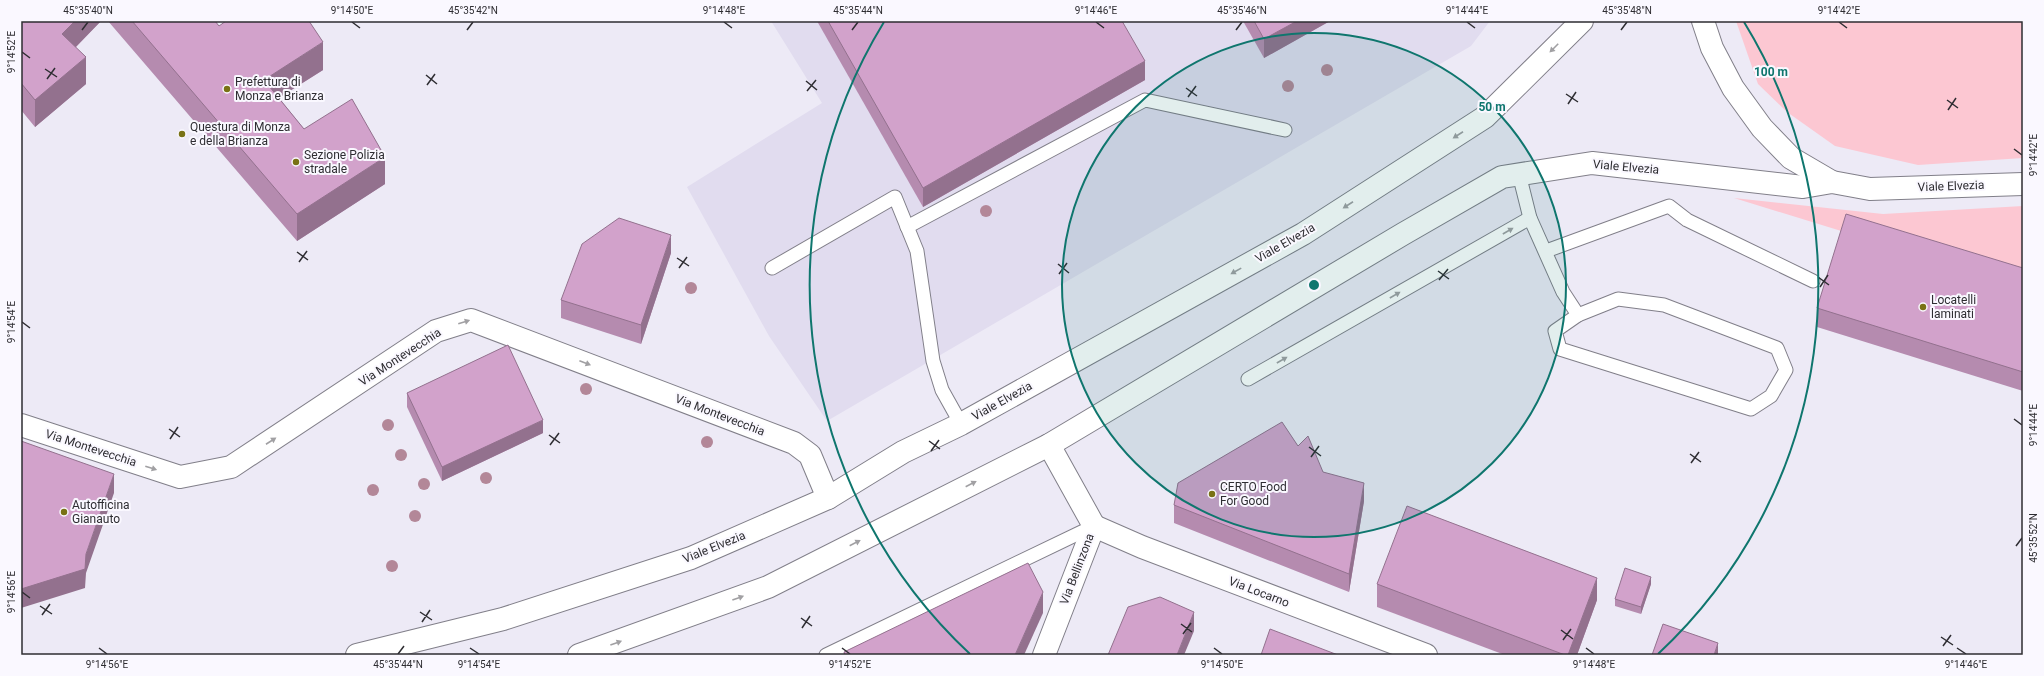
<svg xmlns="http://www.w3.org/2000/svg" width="2044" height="676" font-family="Roboto,sans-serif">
<rect width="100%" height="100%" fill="#edeaf6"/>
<polygon fill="#e1dcef" points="771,21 1490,21 1471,46 827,421 769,336 687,187 822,103"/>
<g fill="#fcc7d2">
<polygon points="1736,21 2023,21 2023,158 1918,165 1835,146 1787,112 1758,84"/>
<polygon points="1734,198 1883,214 2023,206 2023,287"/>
</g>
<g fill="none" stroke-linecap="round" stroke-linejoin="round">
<defs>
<g id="service">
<polyline points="1519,174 1530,218 1563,292 1578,315"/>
<polyline points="907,227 1145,100 1285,130"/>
<polyline points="1546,251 1669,206 1687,220 1813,281"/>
<polyline points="772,268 895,197 917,251 933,361 942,390 961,424"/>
<polygon points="1618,299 1664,305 1777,348 1786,370 1771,396 1751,409 1560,349 1555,331 1578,315"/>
<polyline points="1248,379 1530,218"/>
<polyline points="826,655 1094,526"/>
</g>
<g id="minor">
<polyline points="21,425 180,477 231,467 436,331 471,320 794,443 810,455 828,498"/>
<polyline points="1094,526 1142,547 1426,655"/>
<polyline points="1044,655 1094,526 1049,445"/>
</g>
<g id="secondary">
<polyline points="1703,21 1712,48 1733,88 1762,128 1791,158 1832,182"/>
<polyline points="357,655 503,619 691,558 828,498 903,452 961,424 1303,234 1485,117 1582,21"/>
<polyline points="579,655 768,587 1049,445 1403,234 1502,177 1592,163 1803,187 1832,182 1870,189 2023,184"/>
</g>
</defs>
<use href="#service" stroke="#817f89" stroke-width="15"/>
<use href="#minor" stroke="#817f89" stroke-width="24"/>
<use href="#secondary" stroke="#817f89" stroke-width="24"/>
<use href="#service" stroke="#fff" stroke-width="13"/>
<use href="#minor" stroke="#fff" stroke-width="22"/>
<use href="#secondary" stroke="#fff" stroke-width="22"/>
</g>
<g fill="#b38798">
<circle cx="1327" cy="70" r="6"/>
<circle cx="1288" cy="86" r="6"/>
<circle cx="986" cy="211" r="6"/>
<circle cx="691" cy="288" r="6"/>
<circle cx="586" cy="389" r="6"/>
<circle cx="388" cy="425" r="6"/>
<circle cx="707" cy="442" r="6"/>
<circle cx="401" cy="455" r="6"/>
<circle cx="486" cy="478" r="6"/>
<circle cx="424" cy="484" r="6"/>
<circle cx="373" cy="490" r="6"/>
<circle cx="415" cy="516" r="6"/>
<circle cx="392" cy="566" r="6"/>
</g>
<g fill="#b58baf">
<polygon points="21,21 101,21 76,47 86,84 35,127 21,110"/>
<polygon points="108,21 215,21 219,26 323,70 279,98 304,129 385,184 297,241"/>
<polygon points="817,21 1122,21 1145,80 923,207"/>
<polygon points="1243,21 1330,21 1264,58"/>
<polygon points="671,253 641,344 561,318 561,300"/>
<polygon points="2023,268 2023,391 1817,327 1817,308"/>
<polygon points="407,393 543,433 442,481 407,407"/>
<polygon points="1298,446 1323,472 1364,501 1349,592 1174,523 1174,505"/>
<polygon points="1377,584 1597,600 1577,655 1505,655 1377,607"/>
<polygon points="1651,584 1641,614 1615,606 1615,599"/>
</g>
<g fill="#93718e">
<polygon points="75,21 101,21 62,61 62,34"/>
<polygon points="1297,21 1330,21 1264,58 1264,39"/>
<polygon points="323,42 323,70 264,107 264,80"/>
<polygon points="86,57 86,84 35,127 35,100"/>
<polygon points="1145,61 1145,80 923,207 923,188"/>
<polygon points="385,157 385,184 297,241 297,214"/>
<polygon points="671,235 671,253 641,344 641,325"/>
<polygon points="543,420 543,433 442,481 442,467"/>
<polygon points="114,474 114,493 86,573 85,588 21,608 21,589 86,554"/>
<polygon points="1364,483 1364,501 1349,592 1349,574"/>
<polygon points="1651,577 1651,584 1641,614 1641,607"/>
<polygon points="1597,578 1597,600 1577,655 1568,655"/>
<polygon points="1043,592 1043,613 1024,655 1015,655"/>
<polygon points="1194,612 1194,631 1184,655 1177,655"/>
<polygon points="1718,643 1718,655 1714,655"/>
</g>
<g fill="#d2a2cb" stroke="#93718e">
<polygon points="21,21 75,21 62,34 86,57 35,100 21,83"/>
<polygon points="132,21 215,21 219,26 226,21 309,21 323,42 264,80 304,129 352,99 385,157 297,214"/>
<polygon points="828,21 1122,21 1145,61 923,188"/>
<polygon points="1254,21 1297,21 1264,39"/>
<polygon points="1846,214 2023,268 2023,372 1817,308"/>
<polygon points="619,218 671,235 641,325 561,300 582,244"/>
<polygon points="508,345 543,420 442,467 407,393"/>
<polygon points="1282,422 1298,446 1308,436 1323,472 1364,483 1349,574 1174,505 1178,483"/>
<polygon points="21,441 114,474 86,554 85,569 21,589"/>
<polygon points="1407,506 1597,578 1568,655 1565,655 1377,584"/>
<polygon points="1028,563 1043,592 1015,655 845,655 844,652"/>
<polygon points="1625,568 1651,577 1641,607 1615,599"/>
<polygon points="1160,597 1194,612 1177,655 1108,655 1128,607"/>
<polygon points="1663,624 1718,643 1714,655 1652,655"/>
<polygon points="1270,629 1338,655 1261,655"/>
</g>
<defs><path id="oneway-solid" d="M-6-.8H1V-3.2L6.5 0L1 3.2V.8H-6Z"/></defs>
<g fill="#a1a0a3">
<use href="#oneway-solid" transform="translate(1554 48) rotate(135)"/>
<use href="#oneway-solid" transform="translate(1458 135) rotate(147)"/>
<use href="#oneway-solid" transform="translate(1348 205) rotate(147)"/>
<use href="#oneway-solid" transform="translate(1508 231) rotate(-30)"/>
<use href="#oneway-solid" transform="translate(1236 271) rotate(151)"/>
<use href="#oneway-solid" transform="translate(1395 295) rotate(-30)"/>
<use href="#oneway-solid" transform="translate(464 322) rotate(-17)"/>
<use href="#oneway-solid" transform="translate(1282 360) rotate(-30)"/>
<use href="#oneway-solid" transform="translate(585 363) rotate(21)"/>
<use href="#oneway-solid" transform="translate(271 441) rotate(-33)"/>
<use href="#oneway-solid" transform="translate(151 468) rotate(18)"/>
<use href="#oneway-solid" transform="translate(971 484) rotate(-27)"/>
<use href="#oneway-solid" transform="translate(855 543) rotate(-27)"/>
<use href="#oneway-solid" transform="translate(738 598) rotate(-20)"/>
<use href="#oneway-solid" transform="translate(616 643) rotate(-20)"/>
</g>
<path fill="none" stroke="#2e2d32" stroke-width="1.5" d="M 352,22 L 360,28M 724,22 L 732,28M 1096,22 L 1104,28M 1467,22 L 1475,28M 1839,22 L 1847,28M 82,30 L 88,22M 467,30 L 473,22M 852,30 L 858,22M 1236,30 L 1242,22M 1621,30 L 1627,22M 22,52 L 30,58M 45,69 L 57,77M 426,75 L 437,84M 47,79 L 55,68M 806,81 L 817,90M 427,85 L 435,74M 1186,88 L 1197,96M 807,91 L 816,80M 1566,94 L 1578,102M 1188,97 L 1196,86M 1947,100 L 1958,108M 1568,104 L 1576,92M 1948,110 L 1956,98M 2014,149 L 2022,155M 297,252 L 308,260M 677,258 L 689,266M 299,262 L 307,251M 1058,264 L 1069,273M 679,268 L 687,257M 1438,271 L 1449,279M 1059,274 L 1067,263M 1818,277 L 1829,285M 1439,280 L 1448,269M 1820,287 L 1828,275M 22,322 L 30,328M 2014,419 L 2022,425M 169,429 L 180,437M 549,435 L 560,443M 170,439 L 178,427M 929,441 L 940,449M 550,445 L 559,433M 1309,447 L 1321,456M 931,451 L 939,440M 1690,454 L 1701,462M 1311,457 L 1319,446M 1691,463 L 1699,452M 2016,546 L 2022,538M 22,592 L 30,598M 40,606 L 52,614M 420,612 L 432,620M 42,615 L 50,604M 801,618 L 812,626M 422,622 L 430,610M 1181,624 L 1192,632M 802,628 L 810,616M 1561,630 L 1573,639M 1183,634 L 1191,623M 1941,637 L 1953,645M 1563,640 L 1571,629M 1943,646 L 1951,635M 99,648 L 107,654M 470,648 L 479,654M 842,648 L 850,654M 1214,648 L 1222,654M 1586,648 L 1594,654M 1957,648 L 1966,654M 398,654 L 404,646"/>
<circle cx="1314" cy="285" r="252" fill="#0f766e" fill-opacity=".12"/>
<g fill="none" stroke="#0f766e" stroke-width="2">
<circle cx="1314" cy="285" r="252"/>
<path d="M970 654A504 504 0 0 1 884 22M1744 22A504 504 0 0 1 1658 654"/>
</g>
<g fill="#797215" stroke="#faf8ff" stroke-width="1.5">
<circle cx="227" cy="89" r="4"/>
<circle cx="182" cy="134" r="4"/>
<circle cx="296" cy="162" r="4"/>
<circle cx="1923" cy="307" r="4"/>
<circle cx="1212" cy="494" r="4"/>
<circle cx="64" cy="512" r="4"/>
</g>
<g text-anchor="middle" stroke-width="4" stroke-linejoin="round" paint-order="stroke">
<g font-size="12" fill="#2e2d32" stroke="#faf8ff" text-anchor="start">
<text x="235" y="86">Prefettura di<tspan x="235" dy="14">Monza e Brianza</tspan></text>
<text x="190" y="131">Questura di Monza<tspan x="190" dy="14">e della Brianza</tspan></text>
<text x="304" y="159">Sezione Polizia<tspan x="304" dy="14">stradale</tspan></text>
<text x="1931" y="304">Locatelli<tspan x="1931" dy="14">laminati</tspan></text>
<text x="1220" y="491">CERTO Food<tspan x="1220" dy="14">For Good</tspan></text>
<text x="72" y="509">Autofficina<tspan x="72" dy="14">Gianauto</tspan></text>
</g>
<g font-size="12" fill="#2e2d32" stroke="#faf8ff">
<text transform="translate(1626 167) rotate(5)" y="4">Viale Elvezia</text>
<text transform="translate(1951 186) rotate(-2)" y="4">Viale Elvezia</text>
<text transform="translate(1285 243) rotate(-30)" y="4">Viale Elvezia</text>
<text transform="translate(400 357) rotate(-33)" y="4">Via Montevecchia</text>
<text transform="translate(1002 401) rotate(-29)" y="4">Viale Elvezia</text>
<text transform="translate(720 415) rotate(21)" y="4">Via Montevecchia</text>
<text transform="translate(91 448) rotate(18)" y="4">Via Montevecchia</text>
<text transform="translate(714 547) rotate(-22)" y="4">Viale Elvezia</text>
<text transform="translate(1077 569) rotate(-69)" y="4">Via Bellinzona</text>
<text transform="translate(1259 592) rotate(21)" y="4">Via Locarno</text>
</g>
</g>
<circle cx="1314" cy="285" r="6" fill="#0f766e" stroke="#faf8ff" stroke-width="2"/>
<g font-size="12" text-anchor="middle" font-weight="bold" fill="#0f766e" stroke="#faf8ff" stroke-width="4" stroke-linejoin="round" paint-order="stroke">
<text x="1771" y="76">100 m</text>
<text x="1492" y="111">50 m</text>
</g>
<rect width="2044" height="676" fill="none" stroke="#faf8ff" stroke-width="44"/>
<rect x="22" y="22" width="2000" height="632" fill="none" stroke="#2e2d32" stroke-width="1.5"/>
<g font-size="10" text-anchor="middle" fill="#2e2d32">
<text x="88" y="14">45°35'40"N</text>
<text x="352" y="14">9°14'50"E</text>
<text x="473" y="14">45°35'42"N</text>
<text x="724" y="14">9°14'48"E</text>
<text x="858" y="14">45°35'44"N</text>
<text x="1096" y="14">9°14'46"E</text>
<text x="1242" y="14">45°35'46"N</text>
<text x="1467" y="14">9°14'44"E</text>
<text x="1627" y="14">45°35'48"N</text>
<text x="1839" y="14">9°14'42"E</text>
<text transform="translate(11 52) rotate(-90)" y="4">9°14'52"E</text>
<text transform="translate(2033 155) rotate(-90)" y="4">9°14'42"E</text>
<text transform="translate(11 322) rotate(-90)" y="4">9°14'54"E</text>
<text transform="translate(2033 425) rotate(-90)" y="4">9°14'44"E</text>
<text transform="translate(2033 538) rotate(-90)" y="4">45°35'52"N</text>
<text transform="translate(11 592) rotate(-90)" y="4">9°14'56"E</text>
<text x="107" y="668">9°14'56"E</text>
<text x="398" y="668">45°35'44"N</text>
<text x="479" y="668">9°14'54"E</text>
<text x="850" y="668">9°14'52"E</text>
<text x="1222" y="668">9°14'50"E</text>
<text x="1594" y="668">9°14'48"E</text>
<text x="1966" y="668">9°14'46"E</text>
</g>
</svg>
